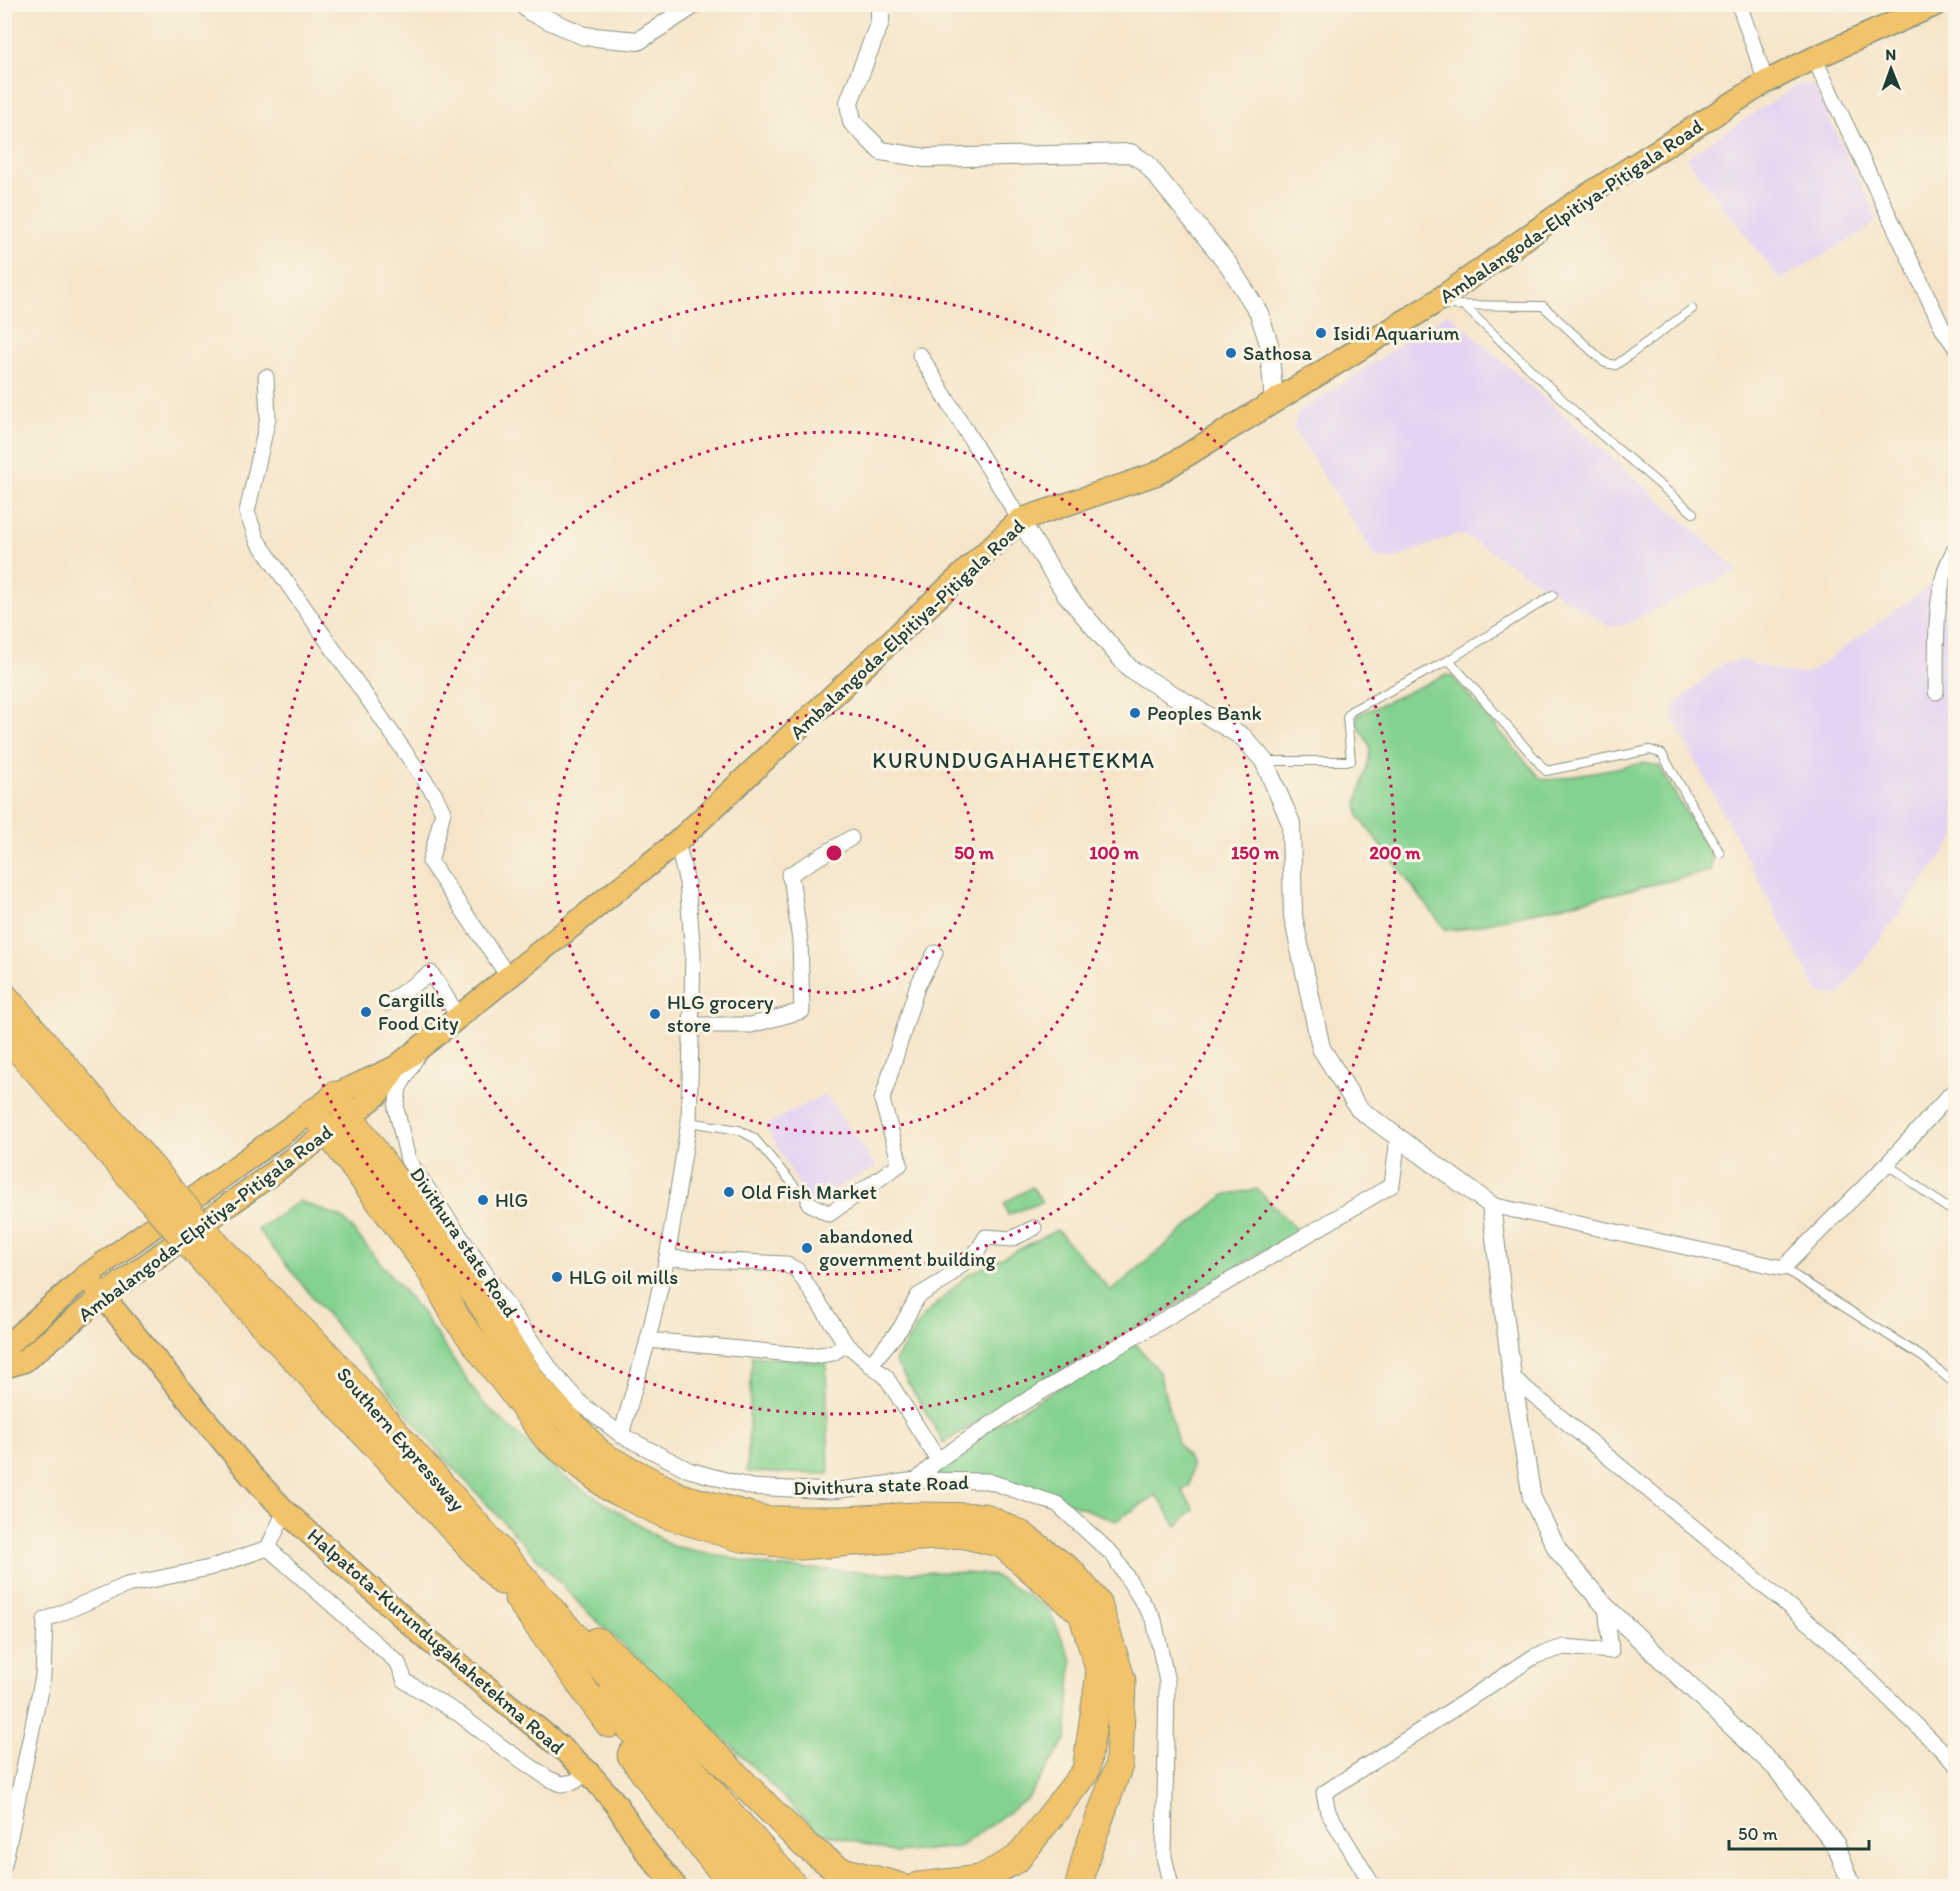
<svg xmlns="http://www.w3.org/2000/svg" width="1960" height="1891" font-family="Itim,sans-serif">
<rect width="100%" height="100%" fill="#fcf5e5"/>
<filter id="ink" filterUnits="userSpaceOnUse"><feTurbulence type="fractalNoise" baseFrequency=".0167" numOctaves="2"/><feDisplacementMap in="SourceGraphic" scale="12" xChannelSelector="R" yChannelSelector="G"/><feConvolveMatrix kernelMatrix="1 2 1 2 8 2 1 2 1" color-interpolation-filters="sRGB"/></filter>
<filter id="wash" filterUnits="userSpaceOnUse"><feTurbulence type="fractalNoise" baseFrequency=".008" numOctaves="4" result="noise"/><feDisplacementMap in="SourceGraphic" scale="24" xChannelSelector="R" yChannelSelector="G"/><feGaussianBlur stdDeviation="1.35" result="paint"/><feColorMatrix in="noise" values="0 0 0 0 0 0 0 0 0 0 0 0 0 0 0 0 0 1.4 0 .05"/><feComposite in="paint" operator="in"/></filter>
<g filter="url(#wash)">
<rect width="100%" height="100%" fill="#f5e6cb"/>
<g fill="#e4d3f2">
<polygon points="1797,85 1813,85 1877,217 1871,227 1780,280 1686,158"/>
<polygon points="1448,313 1739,570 1624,625 1608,626 1466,536 1454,535 1391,560 1376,557 1293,428 1299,412"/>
<polygon points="1955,567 1955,838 1839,995 1818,993 1674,720 1673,707 1722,664 1741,660 1786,673 1808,674"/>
<polygon points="825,1094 876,1167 809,1203 765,1125"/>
</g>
<g fill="#84d290" stroke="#528862" stroke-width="1.5">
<polygon points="1445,675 1452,676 1540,778 1549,780 1644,763 1659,766 1713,859 1710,871 1458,930 1445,929 1359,817 1357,803 1369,759 1370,746 1356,722 1358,715"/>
<polygon points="1032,1187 1042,1202 1008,1215 1004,1203"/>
<polygon points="1257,1189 1295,1228 1291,1235 1232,1269 1162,1314 1015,1398 944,1443 895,1361 922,1318 966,1276 1057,1230 1111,1291 1225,1195"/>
<polygon points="299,1201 343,1218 422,1313 482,1402 564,1477 672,1546 775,1567 888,1573 948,1572 993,1575 1048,1608 1072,1661 1066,1740 1027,1799 959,1847 896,1853 817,1831 734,1748 583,1608 437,1450 258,1230"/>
<polygon points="1135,1343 1159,1372 1178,1443 1192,1465 1190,1485 1182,1491 1194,1509 1177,1526 1156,1495 1116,1521 1038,1491 917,1480 961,1445"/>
<polygon points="752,1356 826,1363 829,1474 747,1472"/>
</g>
</g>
<g filter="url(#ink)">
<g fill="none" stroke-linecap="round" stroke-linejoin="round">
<defs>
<g id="service">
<polyline points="1442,305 1543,306 1605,363 1616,365 1692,309"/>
<polyline points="1463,305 1586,422 1693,513"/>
<polyline points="1449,660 1546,771 1650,750 1662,754 1720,853"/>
<polyline points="1265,761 1351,761 1347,717 1351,711 1449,660 1553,595"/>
<polyline points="689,1122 739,1130 754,1138 809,1203"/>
<polyline points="1887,1164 1947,1208 1956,1206"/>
<polyline points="1783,1268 1924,1358 1956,1385"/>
</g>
<g id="minor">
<polyline points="1739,4 1766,82"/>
<polyline points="1814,58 1944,331 1956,348"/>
<polyline points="920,355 1020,520"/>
<polyline points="266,377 268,418 247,512 257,540 435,795 443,812 430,862 508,976"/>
<path d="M 1936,692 C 1937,651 1932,582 1956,548"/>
<polyline points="387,1003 431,973 458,1016"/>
<polyline points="692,1025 751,1025 802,1011 800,941 792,883 789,875 851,838"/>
<polyline points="418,1054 399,1088 396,1108 408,1160 552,1371 579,1402 621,1435 689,1470 751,1487 831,1491 917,1480 988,1481 1057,1504 1113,1555 1154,1620 1167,1682 1164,1857 1171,1886"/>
<polyline points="809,1203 829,1214 900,1164 882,1100 917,987 935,953"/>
<polyline points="1491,1205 1783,1268 1887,1164 1956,1088"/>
<polyline points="667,1258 785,1264 797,1270 846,1344 886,1377 938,1460"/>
<polyline points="648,1340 812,1356 833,1353 846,1344"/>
<polyline points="870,1365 900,1329 918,1296 943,1281 978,1250 986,1237 1011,1239 1034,1228"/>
<polyline points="1512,1377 1826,1637 1956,1764"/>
<polyline points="621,1435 648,1340 667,1258 689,1122 693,954 687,883 677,842"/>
<polyline points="917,1480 938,1460 1024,1402 1392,1185 1398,1137"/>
<polyline points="268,1548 398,1663 405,1681 459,1714 502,1747 549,1779 562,1784 574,1782 588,1772"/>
<polyline points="4,1865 43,1676 45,1620 127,1585 209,1568 268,1548 285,1511"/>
<polyline points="1373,1886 1328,1812 1324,1793 1535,1656 1564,1647 1611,1651 1606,1607"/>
</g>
<g id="tertiary">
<polyline points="522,4 531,12 584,36 638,41 695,4"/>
<polyline points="880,4 880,22 849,102 852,122 881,151 926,158 1131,153 1146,163 1228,264 1259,313 1269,344 1274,403"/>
<polyline points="1020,520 1066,594 1130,669 1243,737 1264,761 1291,823 1293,916 1321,1048 1359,1109 1491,1205 1512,1377 1532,1498 1558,1551 1606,1607 1776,1768 1836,1845 1852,1886"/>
</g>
<g id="primary">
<polyline points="86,1276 251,1475 285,1511 426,1638 564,1750 588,1772 616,1804 646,1851 675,1886"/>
<polyline points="4,1348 86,1276 335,1095 396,1067 677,842 1020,520 1156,474 1431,305 1578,201 1766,82 1814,58 1937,4"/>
<polyline points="4,1367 24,1361 102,1297 351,1116 378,1094 396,1067"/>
</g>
<g id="motorway">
<polyline points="4,996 159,1176"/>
<polyline points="4,1033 143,1191"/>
<polyline points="335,1095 482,1304 535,1385 601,1455 680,1497 766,1520 843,1520 917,1516 984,1517 1020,1534 1070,1571 1098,1604 1122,1681 1119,1765 1087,1853 1079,1886"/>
<polyline points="313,1112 428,1266 457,1319 548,1439 610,1488 664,1514 741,1538 800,1546 961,1534 1002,1544 1082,1613 1100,1672 1086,1771 1017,1859 980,1879 918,1886"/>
<polyline points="219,1248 328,1356 794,1886"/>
<polyline points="204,1261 502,1581"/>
<polyline points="518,1598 609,1724"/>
<polyline points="597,1641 629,1668 804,1844 839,1870 899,1886"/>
<polyline points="606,1700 764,1886"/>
<polyline points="631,1755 671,1809 734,1886"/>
</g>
</defs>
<use href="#service" stroke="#8a9280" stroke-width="10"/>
<use href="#minor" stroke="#8a9280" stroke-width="17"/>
<use href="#tertiary" stroke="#8a9280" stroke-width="20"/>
<use href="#primary" stroke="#8a9280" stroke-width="25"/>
<use href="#motorway" stroke="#8a9280" stroke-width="29"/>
<use href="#service" stroke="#fff" stroke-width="8"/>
<use href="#minor" stroke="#fff" stroke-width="15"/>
<use href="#tertiary" stroke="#fff" stroke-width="18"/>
<use href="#primary" stroke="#f1c36a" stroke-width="22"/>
<use href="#motorway" stroke="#f1c36a" stroke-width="27"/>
<defs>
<g id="motorway-bridge">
<polyline points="159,1176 219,1248"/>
<polyline points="143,1191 204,1261"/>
</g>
</defs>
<use href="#motorway-bridge" stroke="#8a9280" stroke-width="29" stroke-linecap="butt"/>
<use href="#motorway-bridge" stroke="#f1c36a" stroke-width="27"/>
</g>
</g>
<g fill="none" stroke="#c2185b" stroke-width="3" stroke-dasharray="3 6">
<circle cx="834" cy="853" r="140"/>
<circle cx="834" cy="853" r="280"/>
<circle cx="834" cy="853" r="421"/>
<circle cx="834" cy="853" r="561"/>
</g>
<g fill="#1f6fb2" stroke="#fcf5e5" stroke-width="2">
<circle cx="1321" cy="333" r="6"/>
<circle cx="1231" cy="353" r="6"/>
<circle cx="1135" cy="713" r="6"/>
<circle cx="366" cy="1012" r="6"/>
<circle cx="655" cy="1014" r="6"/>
<circle cx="729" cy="1192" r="6"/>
<circle cx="483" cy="1200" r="6"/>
<circle cx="807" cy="1248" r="6"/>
<circle cx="557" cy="1277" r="6"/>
</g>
<g text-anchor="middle" stroke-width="6" stroke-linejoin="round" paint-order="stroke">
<g font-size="20" fill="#1f3d34" stroke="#fcf5e5">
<text transform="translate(1571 211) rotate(-34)" y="7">Ambalangoda-Elpitiya-Pitigala Road</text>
<text transform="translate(907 629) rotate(-43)" y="7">Ambalangoda-Elpitiya-Pitigala Road</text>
<text transform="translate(205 1223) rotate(-37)" y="7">Ambalangoda-Elpitiya-Pitigala Road</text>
<text transform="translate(464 1242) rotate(56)" y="7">Divithura state Road</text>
<text transform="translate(401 1439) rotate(49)" y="7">Southern Expressway</text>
<text transform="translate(881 1485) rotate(-2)" y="7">Divithura state Road</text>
<text transform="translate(436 1641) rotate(41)" y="7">Halpatota-Kurundugahahetekma Road</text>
</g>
<g font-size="20" fill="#1f3d34" stroke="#fcf5e5" text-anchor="start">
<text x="1333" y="340">Isidi Aquarium</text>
<text x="1243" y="360">Sathosa</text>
<text x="1147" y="720">Peoples Bank</text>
<text x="378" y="1007">Cargills<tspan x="378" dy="23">Food City</tspan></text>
<text x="667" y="1009">HLG grocery<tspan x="667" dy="23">store</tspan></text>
<text x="741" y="1199">Old Fish Market</text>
<text x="495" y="1207">HlG</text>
<text x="819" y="1243">abandoned<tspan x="819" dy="23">government building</tspan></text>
<text x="569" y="1284">HLG oil mills</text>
</g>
<g font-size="22" letter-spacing="1.5" fill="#1f3d34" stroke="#fcf5e5">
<text x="1014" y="768">KURUNDUGAHAHETEKMA</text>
</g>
</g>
<circle cx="834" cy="853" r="9" fill="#c2185b" stroke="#fcf5e5" stroke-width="3"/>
<g font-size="18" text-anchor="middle" font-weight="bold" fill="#c2185b" stroke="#fcf5e5" stroke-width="6" stroke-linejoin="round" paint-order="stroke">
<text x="974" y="859">50 m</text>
<text x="1114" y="859">100 m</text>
<text x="1255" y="859">150 m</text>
<text x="1395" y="859">200 m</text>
</g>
<rect width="1960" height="1891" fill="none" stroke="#fcf5e5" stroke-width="24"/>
<g transform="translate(1891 69) rotate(359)" stroke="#fcf5e5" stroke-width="4.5" paint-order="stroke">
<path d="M0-4.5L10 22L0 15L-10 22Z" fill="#1f3d34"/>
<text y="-9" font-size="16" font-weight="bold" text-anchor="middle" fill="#1f3d34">N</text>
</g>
<path d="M1729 1840v9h140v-9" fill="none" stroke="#1f3d34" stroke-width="3"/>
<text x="1738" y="1840" font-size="18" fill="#1f3d34" stroke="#fcf5e5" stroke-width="4.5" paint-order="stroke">50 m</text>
</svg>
